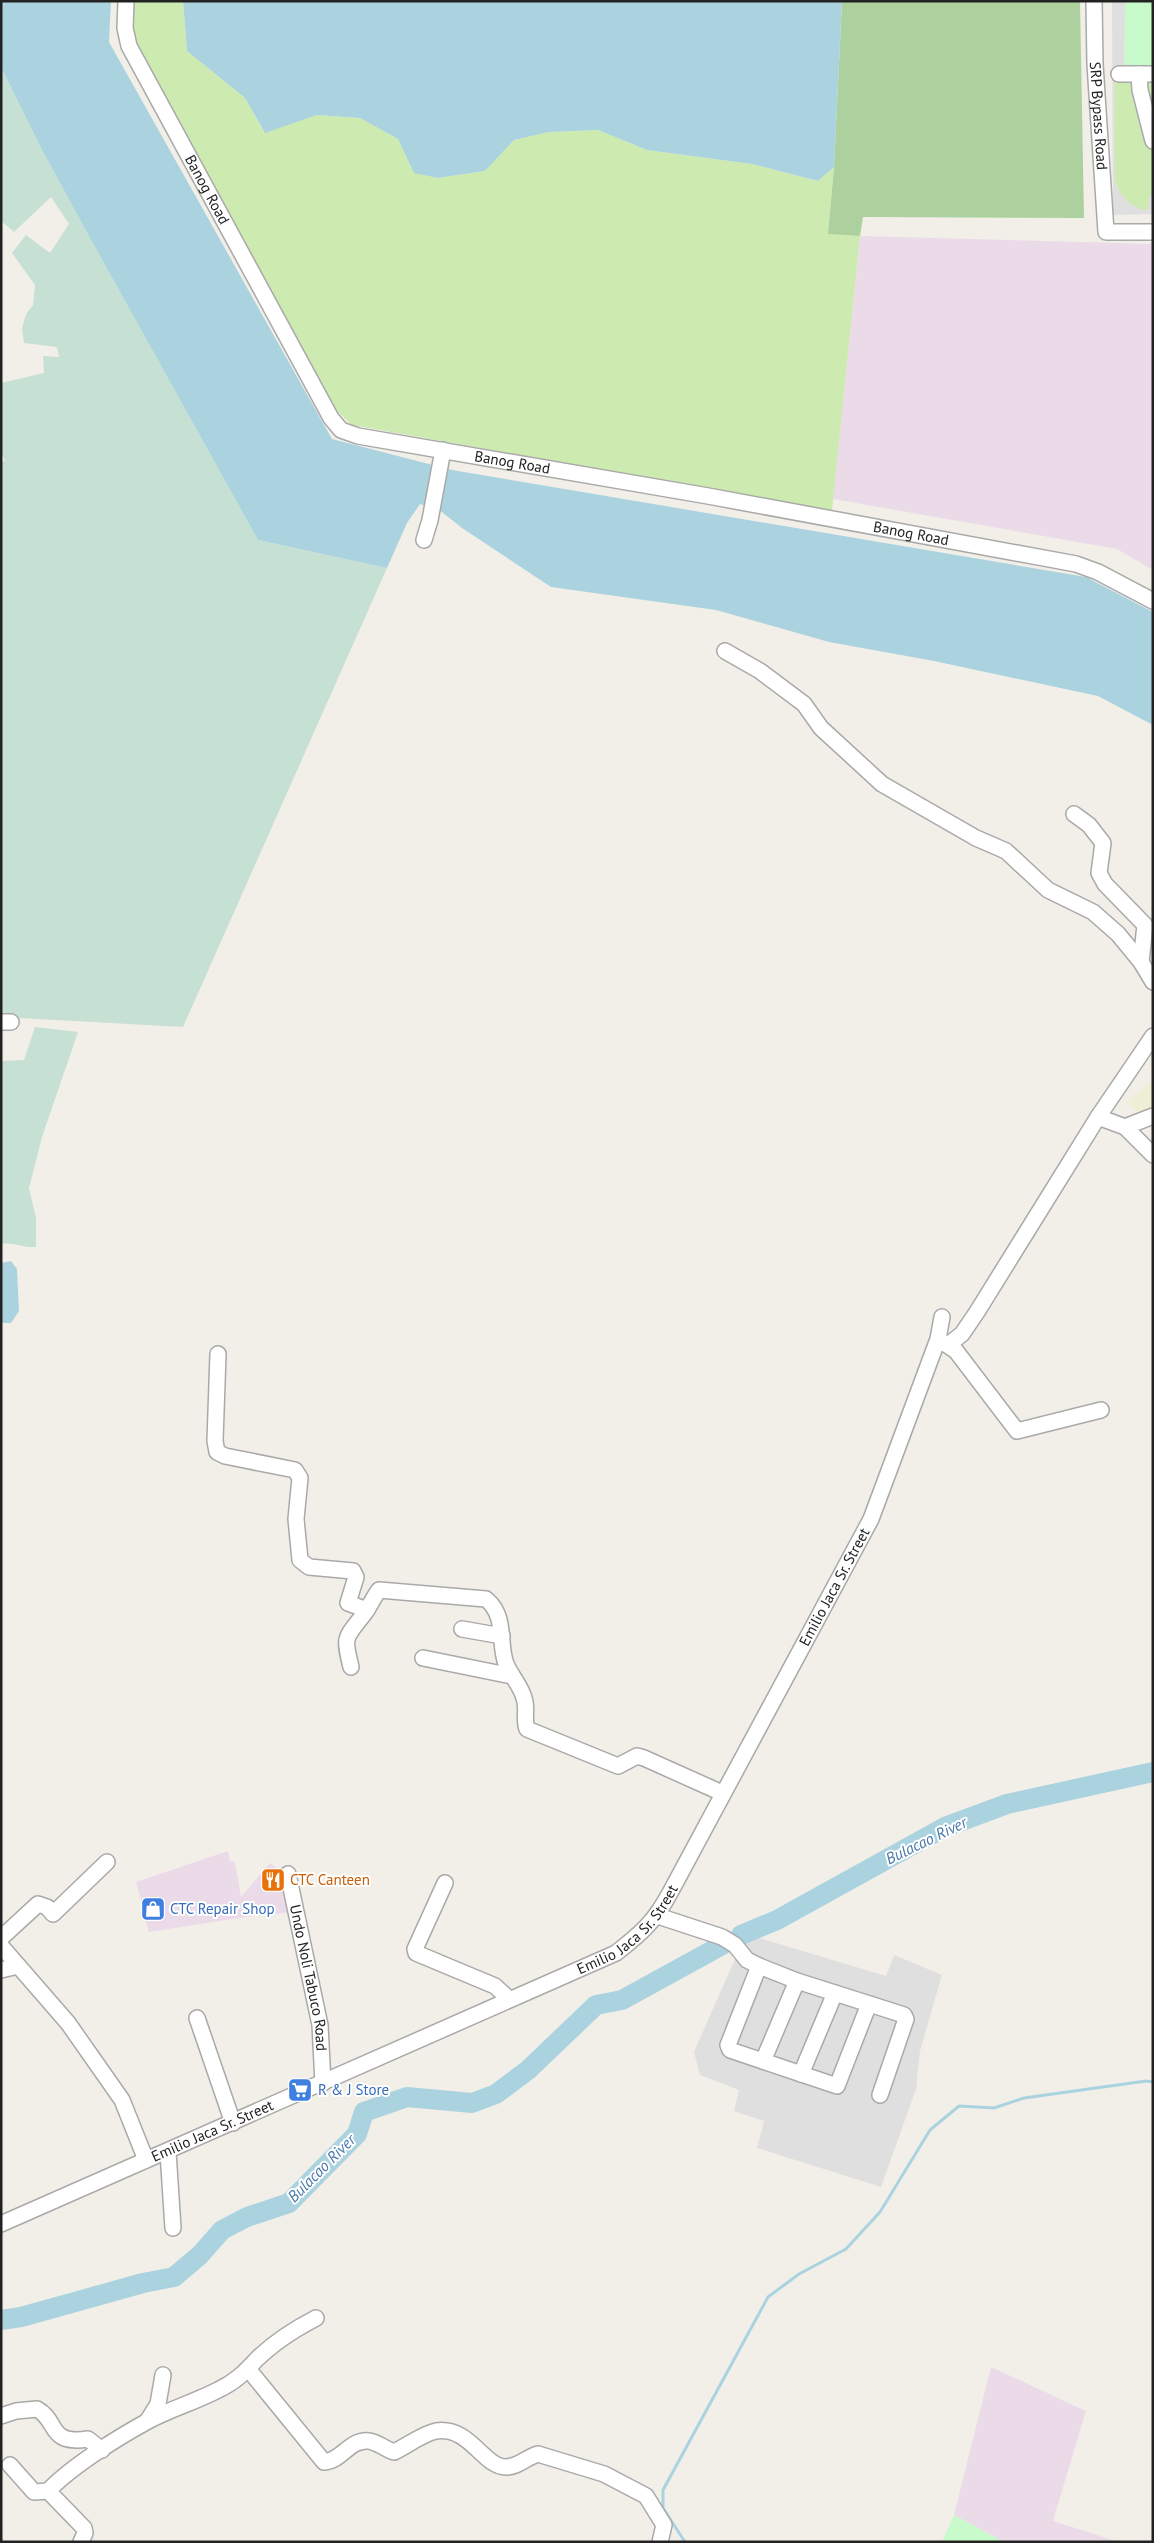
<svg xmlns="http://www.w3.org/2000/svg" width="1154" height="2543" font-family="'PT Sans',sans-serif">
<rect width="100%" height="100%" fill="#f2efe9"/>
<g fill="#e0dfdf">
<polygon points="1112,1 1153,1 1153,214 1113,215"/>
<polygon points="746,1934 886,1976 894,1955 942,1975 920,2051 916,2089 881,2187 757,2148 764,2121 734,2111 739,2090 700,2075 694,2052"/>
</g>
<g fill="#ebdbe8">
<polygon points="860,236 1153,244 1153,570 1117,549 833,499"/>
<polygon points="228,1851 230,1861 235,1862 241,1897 270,1863 285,1874 294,1912 245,1917 149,1932 136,1882"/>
<polygon points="991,2367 1086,2411 1053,2521 1119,2542 1004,2542 954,2515"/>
</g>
<polygon fill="#eef0d5" points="1153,1080 1153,1132 1128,1101"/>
<g fill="#cdebb0">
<polygon points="133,1 183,1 187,51 245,98 264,132 317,115 360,118 398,139 414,172 438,178 485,171 514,140 549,132 598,130 647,150 752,164 818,181 834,167 828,234 860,236 832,511 352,425 333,407 150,71 131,35"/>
<path d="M 1115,78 L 1153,79 L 1153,195 L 1149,195 L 1148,211 C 1130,206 1120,198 1115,179 Z"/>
</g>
<polygon fill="#add19e" points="842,1 1080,1 1084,218 863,217 860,236 828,234 834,167"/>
<g fill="#c6e0d4">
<polygon points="1,67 42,150 258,540 387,568 183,1027 1,1017 1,462 5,461 1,452 1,383 44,373 43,356 59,357 57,347 24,343 22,328 26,314 33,305 35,285 12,253 26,235 50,253 69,224 51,197 14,232 1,221"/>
<path d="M 35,1027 L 78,1032 L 42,1137 L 29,1188 L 36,1218 L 36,1247 C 23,1248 12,1242 1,1244 L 1,1061 L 24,1060 Z"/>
</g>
<g fill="#c8facc">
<polygon points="1125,1 1153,1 1153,69 1124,68"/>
<polygon points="954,2515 1004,2542 942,2542"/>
</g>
<g fill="#aad3df">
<polygon points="1,1 111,1 109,42 332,439 452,470 1086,577 1153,612 1153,725 1098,696 934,661 829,642 716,610 551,587 462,528 442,512 420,504 407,523 387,568 258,540 93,243 42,150 1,67"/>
<polygon points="183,1 842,1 834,167 818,181 752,164 647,150 598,130 549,132 514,140 485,171 438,178 414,173 398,139 360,118 317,115 265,133 245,98 187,51"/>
<polygon points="11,1261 17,1269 19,1311 11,1323 1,1323 1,1263"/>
</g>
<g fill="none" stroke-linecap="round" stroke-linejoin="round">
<polyline stroke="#aad3df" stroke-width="3" points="685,2542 663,2508 663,2490 768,2297 799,2274 846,2249 880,2212 930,2130 959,2106 994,2108 1024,2098 1146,2081 1153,2082"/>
<g stroke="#aad3df" stroke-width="20">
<polyline points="741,1935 777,1920 945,1827 1007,1804 1153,1772"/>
<polyline points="1,2320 21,2317 143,2283 174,2277 200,2255 222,2230 247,2217 289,2203 357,2134 364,2112 407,2097 472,2103 496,2094 528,2070 596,2005 622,2000 724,1944"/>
</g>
<defs>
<g id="minor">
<path id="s1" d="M 126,1 L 125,28 L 129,46 L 331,418 L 341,430 L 358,436 L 708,496 L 1076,564 L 1098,572 L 1153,601"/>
<path id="s2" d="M 1094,1 L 1095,64 L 1106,232 L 1153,232"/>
<polyline points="1119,74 1153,74"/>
<polyline points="1139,74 1140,90 1153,141"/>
<polyline points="424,540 430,520 443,450"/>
<polyline points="725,651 760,671 804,704 821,728 882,784 976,838 1006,851 1048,890 1093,912 1118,934 1141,962 1153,982"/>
<polyline points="1074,814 1089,825 1103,843 1099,873 1105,884 1145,925 1141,962"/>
<polyline points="1,1022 11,1022"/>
<polyline points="1098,1117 1125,1127 1153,1155"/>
<polyline points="1125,1127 1153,1116"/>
<polyline points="941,1341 956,1351 1017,1431 1101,1410"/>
<polyline points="948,1345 962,1334 977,1312 1098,1117 1153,1036"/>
<polyline points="218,1354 215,1441 217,1452 225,1456 295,1470 300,1478 296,1519 300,1560 309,1567 353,1571 356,1577 348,1603 367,1610"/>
<polyline points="462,1629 502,1636"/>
<polyline points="423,1658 512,1676"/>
<path d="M 351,1667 C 343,1635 345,1639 364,1614 C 370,1606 373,1598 379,1590 L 486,1599 C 507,1616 498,1642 506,1664 C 511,1676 521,1686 524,1698 C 528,1709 523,1719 527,1729 L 618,1766 L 637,1756 L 644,1758 L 722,1793"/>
<path id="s3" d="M 288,1874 L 320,2025 L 323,2083"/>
<polyline points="445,1883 415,1949 416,1953 495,1986 509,1999"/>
<polyline points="658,1916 722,1937 735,1945 747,1960 759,1966 797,1981 904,2015 906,2019 880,2095"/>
<polyline points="1,1938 38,1904 47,1907 53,1914 107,1862"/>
<polyline points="1,1946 68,2023 122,2100 146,2160"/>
<polyline points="759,1966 728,2045 730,2050 837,2086 869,2004"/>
<polyline points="1,1970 18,1966"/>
<polyline points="197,2018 233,2123"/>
<polyline points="763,2061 797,1981"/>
<polyline points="801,2074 835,1993"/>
<polyline points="168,2152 173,2228"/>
<path id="s4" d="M 1,2224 L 616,1953 C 643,1932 655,1921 671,1891 L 871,1519 L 938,1339 L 942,1317"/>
<path d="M 249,2370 L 324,2462 C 342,2461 349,2439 369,2441 C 377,2442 385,2449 394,2452 C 407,2446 422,2434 436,2431 C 470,2426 483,2467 506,2467 C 518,2467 527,2457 538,2454 L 604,2474 L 646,2496 L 664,2525 L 660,2542"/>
<path d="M 1,2416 L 16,2411 L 37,2409 C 59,2421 47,2445 88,2439 L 102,2450"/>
<polyline points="148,2420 158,2404 163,2375"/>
<polyline points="10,2465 34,2492 48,2491 84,2528 85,2533 81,2542"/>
<path d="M 48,2491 C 72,2466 117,2438 148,2421 C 170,2409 195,2402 218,2390 C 235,2382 244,2373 256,2360 C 273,2343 295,2329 316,2318"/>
</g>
</defs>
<use href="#minor" stroke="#a9a9a9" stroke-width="18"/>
<use href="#minor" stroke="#fff" stroke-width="15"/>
</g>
<defs>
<symbol id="restaurant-square" viewBox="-11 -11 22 22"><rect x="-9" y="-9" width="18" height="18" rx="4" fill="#e8710a" stroke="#fff"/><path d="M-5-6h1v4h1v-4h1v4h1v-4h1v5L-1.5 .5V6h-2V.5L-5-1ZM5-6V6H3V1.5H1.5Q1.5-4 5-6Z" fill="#fff"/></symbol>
<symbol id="shop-square" viewBox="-11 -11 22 22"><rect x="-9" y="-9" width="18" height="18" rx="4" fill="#3f7fe0" stroke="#fff"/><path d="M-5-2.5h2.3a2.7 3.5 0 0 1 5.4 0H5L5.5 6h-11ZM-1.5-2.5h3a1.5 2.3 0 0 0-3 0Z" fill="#fff"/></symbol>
<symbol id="supermarket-square" viewBox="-11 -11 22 22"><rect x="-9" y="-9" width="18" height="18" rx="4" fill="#3f7fe0" stroke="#fff"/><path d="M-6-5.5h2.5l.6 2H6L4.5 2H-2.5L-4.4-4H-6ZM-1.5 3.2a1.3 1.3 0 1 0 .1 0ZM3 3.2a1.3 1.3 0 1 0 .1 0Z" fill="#fff"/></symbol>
</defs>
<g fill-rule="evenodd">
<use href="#restaurant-square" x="259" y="1866" width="28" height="28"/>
<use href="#shop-square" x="139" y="1895" width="28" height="28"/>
<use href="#supermarket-square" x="286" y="2076" width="28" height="28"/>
</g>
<g text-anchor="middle" stroke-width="4" stroke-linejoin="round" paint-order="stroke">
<g font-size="15" fill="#222" stroke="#fff">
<text dy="5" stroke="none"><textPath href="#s2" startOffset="115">SRP Bypass Road</textPath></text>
<text dy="5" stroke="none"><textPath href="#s1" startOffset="209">Banog Road</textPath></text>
<text dy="5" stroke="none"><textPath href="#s1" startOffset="659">Banog Road</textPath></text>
<text dy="5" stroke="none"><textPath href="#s1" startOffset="1064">Banog Road</textPath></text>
<text dy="5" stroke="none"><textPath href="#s4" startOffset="1101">Emilio Jaca Sr. Street</textPath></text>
<text dy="5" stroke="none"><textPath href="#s4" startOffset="696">Emilio Jaca Sr. Street</textPath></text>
<text dy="5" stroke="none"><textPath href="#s3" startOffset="106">Undo Noli Tabuco Road</textPath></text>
<text dy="5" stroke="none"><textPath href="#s4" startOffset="231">Emilio Jaca Sr. Street</textPath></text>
</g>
<g font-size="15" fill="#c56008" stroke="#fff" text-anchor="start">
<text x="290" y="1885">CTC Canteen</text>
</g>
<g font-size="15" fill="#366cbe" stroke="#fff" text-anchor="start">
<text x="170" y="1914">CTC Repair Shop</text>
<text x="318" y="2095">R &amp; J Store</text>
</g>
<g font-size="16" font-style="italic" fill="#4a7aab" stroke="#fff">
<text transform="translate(926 1840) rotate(-26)" y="6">Bulacao River</text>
<text transform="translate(321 2168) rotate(-45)" y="6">Bulacao River</text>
</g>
</g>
<rect width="1154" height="2543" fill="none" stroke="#222222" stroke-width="5"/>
</svg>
